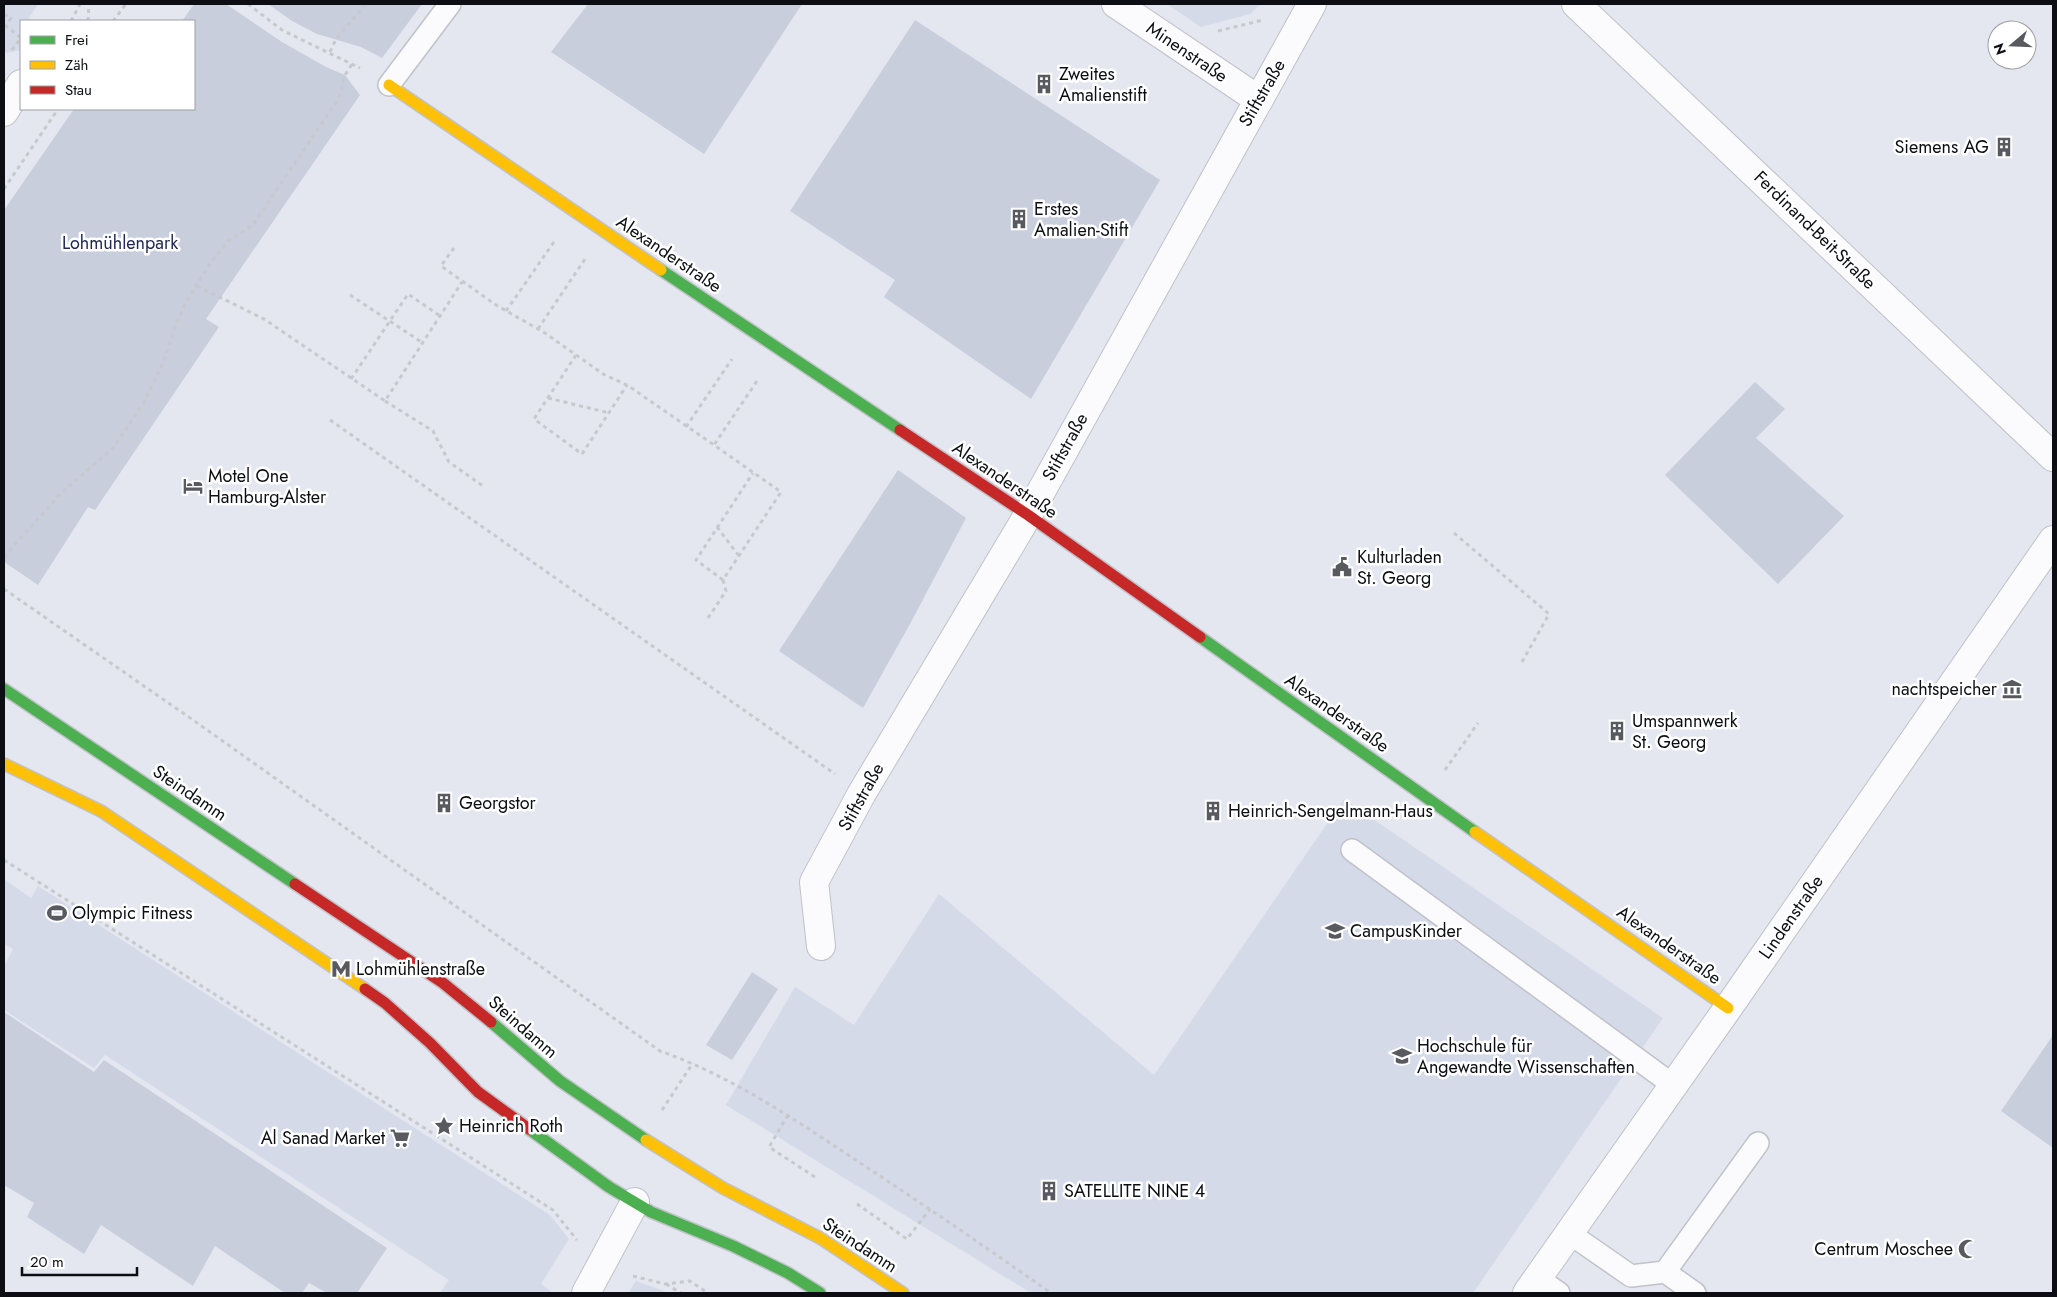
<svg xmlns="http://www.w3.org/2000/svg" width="2057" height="1297" font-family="Jost,sans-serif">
<rect width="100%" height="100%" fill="#e4e7f0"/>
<g fill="#d5dae9">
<polygon points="4,4 38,4 29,18 30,21 21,21 21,50 7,53 4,51"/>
<polygon points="1167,4 1261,4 1250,14 1201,27"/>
<polygon points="1344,799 1663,1018 1473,1293 1031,1293 726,1105 795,987 854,1025 939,894 1154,1075"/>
<polygon points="4,879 31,898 38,886 550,1215 569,1239 541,1284 553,1293 440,1293 449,1280 105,1055 94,1068 4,1010 4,966 13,949 4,944"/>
<polygon points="636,1281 664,1291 667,1293 628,1293"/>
</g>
<g fill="#c9cedd">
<polygon points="194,4 226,4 282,42 326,67 345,75 360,95 206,319 219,327 95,510 88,507 38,585 4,562 4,210 74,109 194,109 194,21 182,21"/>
<polygon points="268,4 422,4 382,58 361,47 317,34 292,21"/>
<polygon points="588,4 802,4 704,154 551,52"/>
<polygon points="915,20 1160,180 1031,399 884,297 895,280 790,211"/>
<polygon points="1755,382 1785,409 1756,438 1844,516 1778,584 1665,475"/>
<polygon points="898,470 966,518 910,624 863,708 779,651"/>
<polygon points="752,972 778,989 732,1060 706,1045"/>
<polygon points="4,1012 94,1072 104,1060 387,1248 357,1293 327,1293 309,1283 302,1293 285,1293 215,1246 193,1286 101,1225 84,1254 27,1217 34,1203 4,1185"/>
<polygon points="2053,1035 2053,1148 2001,1111"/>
</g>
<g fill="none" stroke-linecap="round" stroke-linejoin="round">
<defs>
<g id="lane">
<polyline points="389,85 450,4"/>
<polyline points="1352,850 1673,1085"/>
<polyline points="1569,1233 1631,1276 1665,1272 1758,1143"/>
<polyline points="1665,1272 1695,1293"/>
<polyline points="1537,1278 1559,1293"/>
</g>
<g id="street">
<polyline points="1116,4 1259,100"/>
<polyline points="1576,4 2053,457"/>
<polyline points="4,112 21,84"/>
<polyline points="821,946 814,882 862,793 1028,515 1312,4"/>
<polyline points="586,1293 635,1202"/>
<polyline points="1527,1293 1728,1008 2053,540"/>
</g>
<g id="fast">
<polyline points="661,270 900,430"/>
<polyline points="1200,637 1475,832"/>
<polyline points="4,689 295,884"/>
<polyline points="491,1022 560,1081 646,1140"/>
<polyline points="529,1129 609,1187 651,1212 733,1246 788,1273 820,1293"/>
</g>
<g id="slow">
<polyline points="389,85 661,270"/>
<polyline points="4,764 101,811 365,989"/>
<polyline points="1475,832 1728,1008"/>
<polyline points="646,1140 723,1188 820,1238 903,1293"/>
</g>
<g id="jam">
<polyline points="900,430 1028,515 1200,637"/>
<polyline points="295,884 443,983 491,1022"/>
<polyline points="365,989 385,1003 430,1043 478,1092 529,1129"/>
</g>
</defs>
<use href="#lane" stroke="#c0c2c9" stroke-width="24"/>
<use href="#street" stroke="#c0c2c9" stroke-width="30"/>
<use href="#fast" stroke="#c0c2c9" stroke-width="14"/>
<use href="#slow" stroke="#c0c2c9" stroke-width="14"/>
<use href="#jam" stroke="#c0c2c9" stroke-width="14"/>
<g stroke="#c7c9cc" stroke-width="3" stroke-dasharray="4 4" stroke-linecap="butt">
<polyline points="248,4 282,30 360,68"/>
<polyline points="4,14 11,18 6,26 21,38 11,51"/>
<polyline points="71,21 80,4"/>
<polyline points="88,21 89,4"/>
<polyline points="113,21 126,4"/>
<polyline points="1218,31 1263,20"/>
<polyline points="330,52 336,39 366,4"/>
<polyline points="4,189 58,109"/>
<polyline points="454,248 441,266 496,305 545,333 603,374 627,385 714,445"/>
<polyline points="197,286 264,319 385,401 462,282"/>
<polyline points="350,295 423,343"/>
<polyline points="506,311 556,239"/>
<polyline points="538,329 585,259"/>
<polyline points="576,355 534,419 582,454 627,385"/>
<polyline points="351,379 408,294 440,316"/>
<polyline points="548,398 609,413"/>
<polyline points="385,401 433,431 449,462 483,486"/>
<polyline points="330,420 835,774"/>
<polyline points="686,427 732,359"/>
<polyline points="717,527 739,556"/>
<polyline points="1454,533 1549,614 1522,662"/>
<polyline points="4,557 61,493 113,448 143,404 163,363 176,325 186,302 211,262 229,240 252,226 339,98 345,75 352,64"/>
<polyline points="723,580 696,560 753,473"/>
<path d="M 4,589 L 193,720 L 660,1051 C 728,1075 788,1115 848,1155 C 917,1200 984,1246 1051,1293"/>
<polyline points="708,618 726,591 723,580 781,492 714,445 759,378"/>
<polyline points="1445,770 1478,723"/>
<polyline points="4,860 553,1210 577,1240"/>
<polyline points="662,1110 693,1063"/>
<polyline points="788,1115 769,1147 815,1177"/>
<polyline points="857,1204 907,1239 930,1209"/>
<polyline points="633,1276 665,1284 690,1281 708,1293"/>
<polyline points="666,1284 681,1293"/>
</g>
<use href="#lane" stroke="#fbfbfd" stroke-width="21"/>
<use href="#street" stroke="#fbfbfd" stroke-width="28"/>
<use href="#fast" stroke="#4caf50" stroke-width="11"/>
<use href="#slow" stroke="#ffc107" stroke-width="11"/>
<use href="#jam" stroke="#c62828" stroke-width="11"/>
</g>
<defs>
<symbol id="building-bare" viewBox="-9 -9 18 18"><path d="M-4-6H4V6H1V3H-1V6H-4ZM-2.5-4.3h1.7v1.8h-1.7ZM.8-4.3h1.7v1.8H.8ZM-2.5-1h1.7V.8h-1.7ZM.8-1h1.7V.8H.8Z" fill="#585a60" stroke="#fff" stroke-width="2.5" paint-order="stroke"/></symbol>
<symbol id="hotel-bare" viewBox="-9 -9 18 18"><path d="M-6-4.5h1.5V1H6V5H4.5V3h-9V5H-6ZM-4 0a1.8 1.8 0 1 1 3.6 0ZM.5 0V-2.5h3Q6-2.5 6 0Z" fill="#585a60" stroke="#fff" stroke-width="2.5" paint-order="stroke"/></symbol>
<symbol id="civic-bare" viewBox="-9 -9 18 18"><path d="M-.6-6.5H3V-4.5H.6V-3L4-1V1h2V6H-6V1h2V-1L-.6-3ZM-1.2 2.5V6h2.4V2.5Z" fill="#585a60" stroke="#fff" stroke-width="2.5" paint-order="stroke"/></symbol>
<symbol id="museum-bare" viewBox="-9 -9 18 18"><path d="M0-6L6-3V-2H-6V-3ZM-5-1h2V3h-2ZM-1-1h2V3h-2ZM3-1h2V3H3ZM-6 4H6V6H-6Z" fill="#585a60" stroke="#fff" stroke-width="2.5" paint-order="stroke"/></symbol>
<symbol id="stadium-bare" viewBox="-9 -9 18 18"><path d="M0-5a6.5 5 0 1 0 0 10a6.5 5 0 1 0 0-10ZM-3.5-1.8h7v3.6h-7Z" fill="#585a60" stroke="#fff" stroke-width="2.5" paint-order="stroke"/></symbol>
<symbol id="school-bare" viewBox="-9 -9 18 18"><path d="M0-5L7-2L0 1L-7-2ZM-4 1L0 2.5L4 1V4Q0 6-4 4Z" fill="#585a60" stroke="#fff" stroke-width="2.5" paint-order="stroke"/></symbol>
<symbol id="metro-bare" viewBox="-9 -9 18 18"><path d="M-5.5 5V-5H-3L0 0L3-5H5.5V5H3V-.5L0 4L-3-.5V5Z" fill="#585a60" stroke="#fff" stroke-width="2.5" paint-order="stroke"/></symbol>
<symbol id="university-bare" viewBox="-9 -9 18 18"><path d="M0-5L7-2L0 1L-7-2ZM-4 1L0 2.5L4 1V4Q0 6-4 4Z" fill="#585a60" stroke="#fff" stroke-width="2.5" paint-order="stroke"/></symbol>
<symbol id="sight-bare" viewBox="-9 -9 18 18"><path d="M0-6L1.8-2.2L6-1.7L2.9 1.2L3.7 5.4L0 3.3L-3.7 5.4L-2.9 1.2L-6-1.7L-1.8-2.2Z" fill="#585a60" stroke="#fff" stroke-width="2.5" paint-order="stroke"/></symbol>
<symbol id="supermarket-bare" viewBox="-9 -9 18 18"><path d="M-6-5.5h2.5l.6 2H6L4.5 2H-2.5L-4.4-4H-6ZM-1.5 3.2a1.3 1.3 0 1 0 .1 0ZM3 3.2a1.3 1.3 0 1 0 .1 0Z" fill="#585a60" stroke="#fff" stroke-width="2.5" paint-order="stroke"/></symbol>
<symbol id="mosque-bare" viewBox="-9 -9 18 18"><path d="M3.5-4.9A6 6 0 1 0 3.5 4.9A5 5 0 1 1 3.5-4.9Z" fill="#585a60" stroke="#fff" stroke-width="2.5" paint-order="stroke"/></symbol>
</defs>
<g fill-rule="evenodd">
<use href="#building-bare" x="1030" y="70" width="28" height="28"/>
<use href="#building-bare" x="1990" y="133" width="28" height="28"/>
<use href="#building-bare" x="1005" y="205" width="28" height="28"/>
<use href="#hotel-bare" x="179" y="472" width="28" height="28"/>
<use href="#civic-bare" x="1328" y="553" width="28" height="28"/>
<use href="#museum-bare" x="1998" y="675" width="28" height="28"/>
<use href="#building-bare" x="1603" y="717" width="28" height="28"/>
<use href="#building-bare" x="430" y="789" width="28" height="28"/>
<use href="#building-bare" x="1199" y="797" width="28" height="28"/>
<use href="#stadium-bare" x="43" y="899" width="28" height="28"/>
<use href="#school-bare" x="1321" y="917" width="28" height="28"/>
<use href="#metro-bare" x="327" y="955" width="28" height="28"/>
<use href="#university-bare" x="1388" y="1042" width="28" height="28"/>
<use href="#sight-bare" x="430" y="1112" width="28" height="28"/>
<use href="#supermarket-bare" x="386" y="1124" width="28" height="28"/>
<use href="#building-bare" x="1035" y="1177" width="28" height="28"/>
<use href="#mosque-bare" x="1954" y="1235" width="28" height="28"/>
</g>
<g text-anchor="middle" stroke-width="5" stroke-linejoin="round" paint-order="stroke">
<g font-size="18" fill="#0c0e13" stroke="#fff">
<text transform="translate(1187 52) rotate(34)" y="6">Minenstraße</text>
<text transform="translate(1262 93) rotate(-60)" y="6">Stiftstraße</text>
<text transform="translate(1815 230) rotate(44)" y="6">Ferdinand-Beit-Straße</text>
<text transform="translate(669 254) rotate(34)" y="6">Alexanderstraße</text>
<text transform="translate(1065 447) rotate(-61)" y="6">Stiftstraße</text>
<text transform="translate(1005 480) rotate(34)" y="6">Alexanderstraße</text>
<text transform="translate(1337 713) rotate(35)" y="6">Alexanderstraße</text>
<text transform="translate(190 793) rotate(34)" y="6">Steindamm</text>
<text transform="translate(861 797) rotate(-61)" y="6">Stiftstraße</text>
<text transform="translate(1791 917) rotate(-55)" y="6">Lindenstraße</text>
<text transform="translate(1669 945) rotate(35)" y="6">Alexanderstraße</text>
<text transform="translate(523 1027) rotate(41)" y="6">Steindamm</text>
<text transform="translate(860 1245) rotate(33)" y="6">Steindamm</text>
</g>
<g font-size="18" fill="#0c0e13" stroke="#fff" text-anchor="start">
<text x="1059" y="80">Zweites<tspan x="1059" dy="21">Amalienstift</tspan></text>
<text x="1989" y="153" text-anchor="end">Siemens AG</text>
<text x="1034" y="215">Erstes<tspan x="1034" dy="21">Amalien-Stift</tspan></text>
<text x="208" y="482">Motel One<tspan x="208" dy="21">Hamburg-Alster</tspan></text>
<text x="1357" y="563">Kulturladen<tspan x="1357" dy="21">St. Georg</tspan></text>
<text x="1997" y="695" text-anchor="end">nachtspeicher</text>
<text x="1632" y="727">Umspannwerk<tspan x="1632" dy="21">St. Georg</tspan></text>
<text x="459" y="809">Georgstor</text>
<text x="1228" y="817">Heinrich-Sengelmann-Haus</text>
<text x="72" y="919">Olympic Fitness</text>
<text x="1350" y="937">CampusKinder</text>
<text x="356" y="975">Lohmühlenstraße</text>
<text x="1417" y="1052">Hochschule für<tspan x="1417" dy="21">Angewandte Wissenschaften</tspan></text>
<text x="459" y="1132">Heinrich Roth</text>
<text x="385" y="1144" text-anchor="end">Al Sanad Market</text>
<text x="1064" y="1197">SATELLITE NINE 4</text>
<text x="1953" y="1255" text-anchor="end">Centrum Moschee</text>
</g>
<g font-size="18" fill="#202855" stroke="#fff">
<text x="120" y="249">Lohmühlenpark</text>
</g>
</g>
<rect width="2057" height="1297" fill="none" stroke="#0c0e13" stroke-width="10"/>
<rect x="20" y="20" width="175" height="90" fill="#ffffff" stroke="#9e9fa1"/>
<rect x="30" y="36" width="25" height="8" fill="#4caf50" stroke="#9e9fa1"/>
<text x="65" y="45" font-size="15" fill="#0c0e13">Frei</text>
<rect x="30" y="61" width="25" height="8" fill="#ffc107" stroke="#9e9fa1"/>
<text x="65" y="70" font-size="15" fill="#0c0e13">Zäh</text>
<rect x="30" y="86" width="25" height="8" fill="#c62828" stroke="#9e9fa1"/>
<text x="65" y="95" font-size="15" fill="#0c0e13">Stau</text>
<g transform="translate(2012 45) rotate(251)"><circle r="24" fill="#ffffff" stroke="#9e9fa1"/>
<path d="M0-4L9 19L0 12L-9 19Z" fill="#585a60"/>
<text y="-8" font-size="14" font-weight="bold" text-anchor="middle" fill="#0c0e13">N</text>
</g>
<path d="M22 1267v8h115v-8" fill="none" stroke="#0c0e13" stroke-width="2.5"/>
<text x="30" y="1267" font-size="15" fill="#0c0e13" stroke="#ffffff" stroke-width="4" paint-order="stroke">20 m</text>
</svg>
